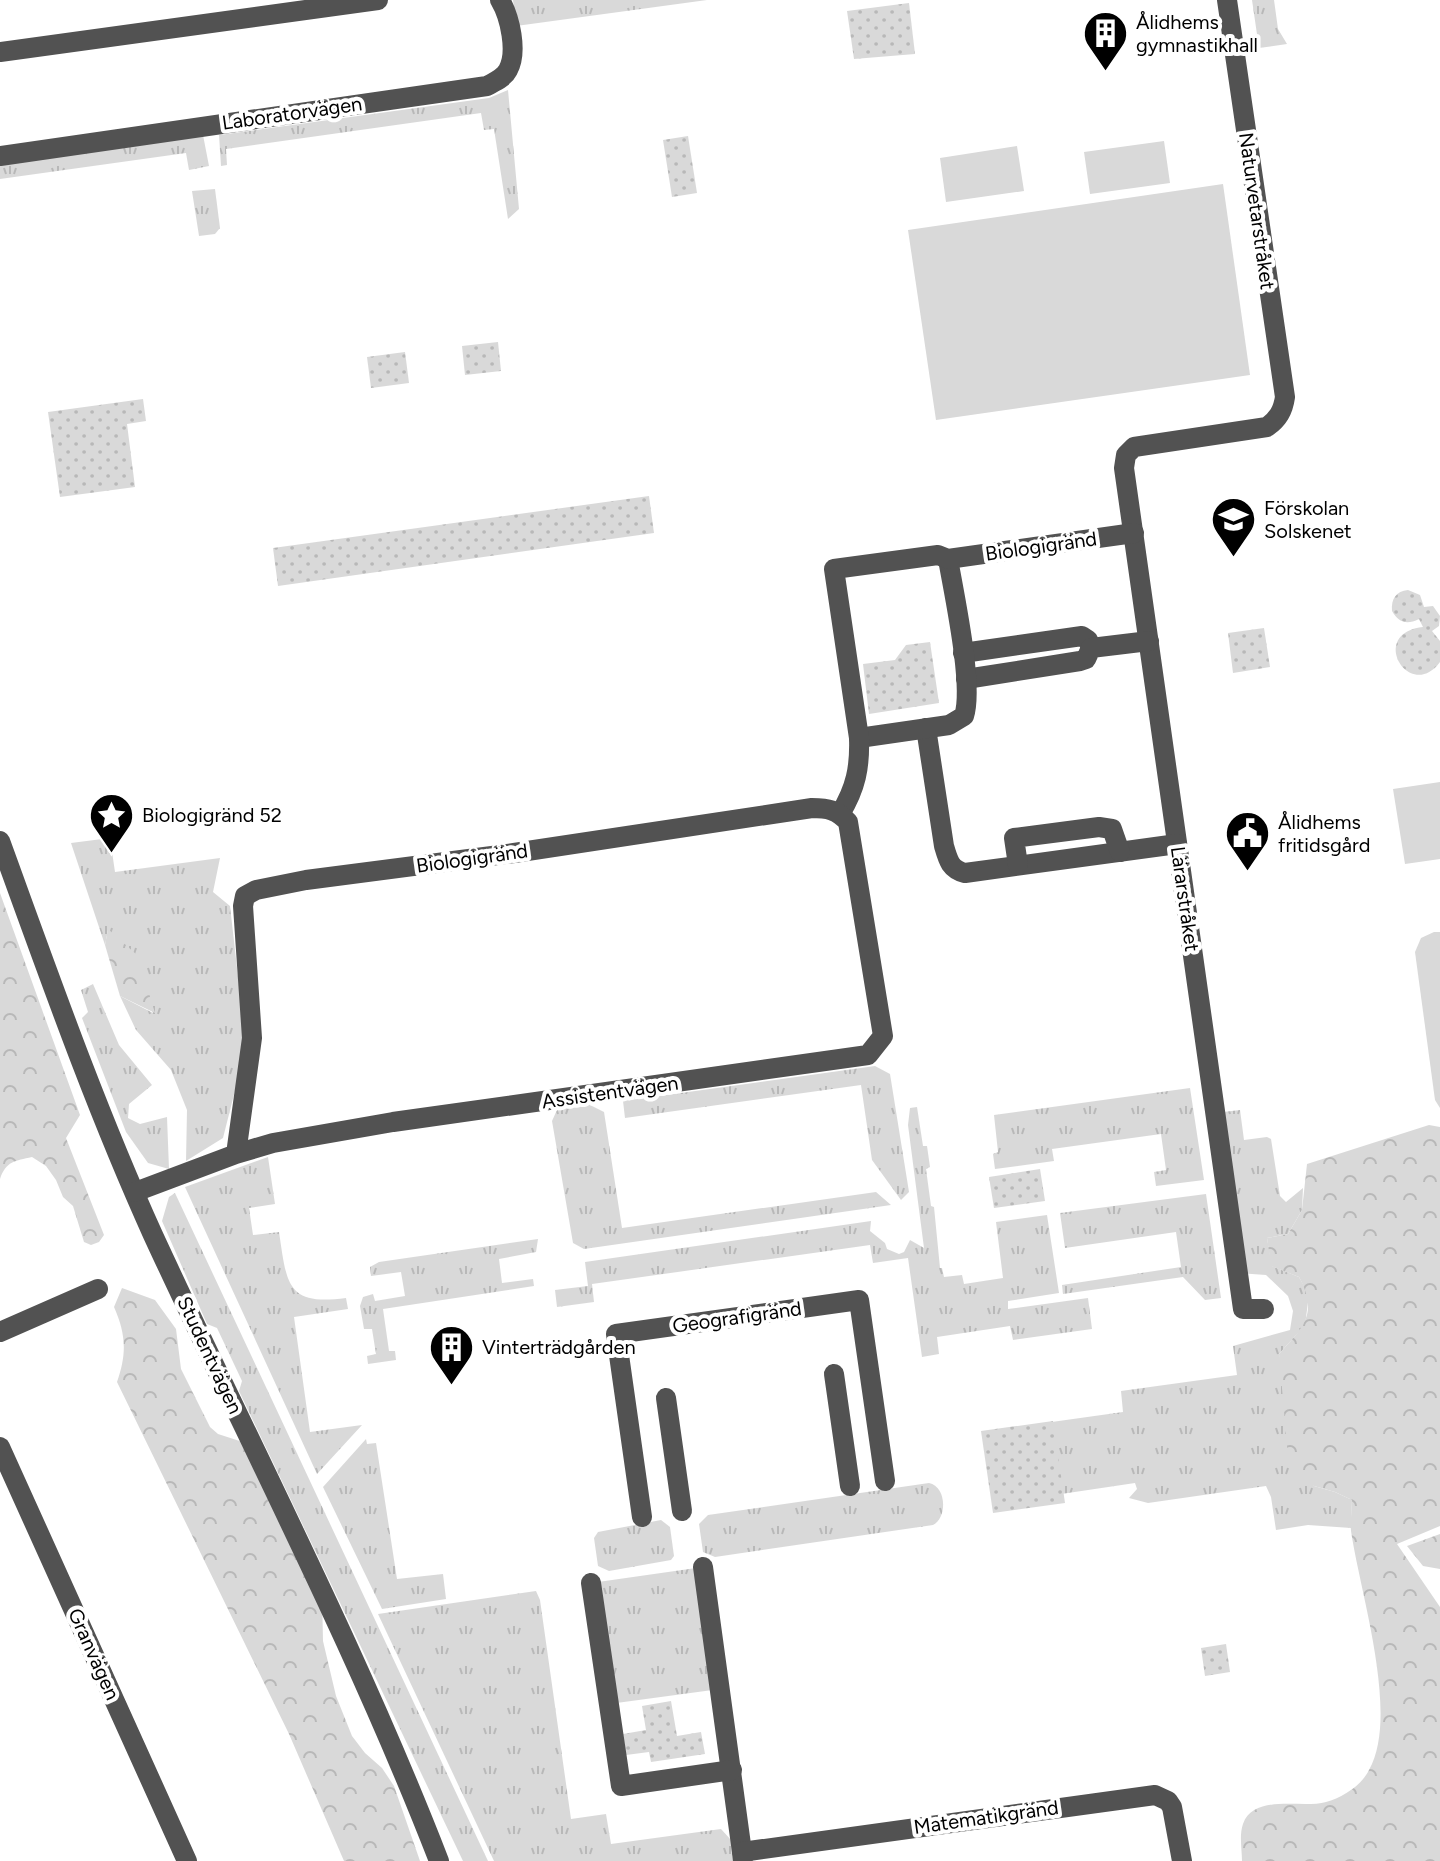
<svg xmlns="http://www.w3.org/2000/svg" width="1440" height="1861" font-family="Figtree,sans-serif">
<defs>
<pattern id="grass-tufts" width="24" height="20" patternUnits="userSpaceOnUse" patternTransform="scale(2)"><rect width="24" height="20" fill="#d9d9d9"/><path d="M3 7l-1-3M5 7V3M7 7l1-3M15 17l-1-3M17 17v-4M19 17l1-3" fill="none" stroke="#b8b8b8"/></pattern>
<pattern id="forest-crowns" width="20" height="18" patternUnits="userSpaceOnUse" patternTransform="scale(2)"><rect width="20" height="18" fill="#d9d9d9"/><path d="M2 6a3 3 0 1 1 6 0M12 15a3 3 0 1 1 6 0" fill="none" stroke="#b8b8b8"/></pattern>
<pattern id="park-dots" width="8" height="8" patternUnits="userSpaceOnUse" patternTransform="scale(2)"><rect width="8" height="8" fill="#d9d9d9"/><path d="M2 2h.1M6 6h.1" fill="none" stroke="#b8b8b8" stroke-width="1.8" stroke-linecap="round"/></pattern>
</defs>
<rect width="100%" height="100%" fill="#fff"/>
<g fill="url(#grass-tufts)">
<polygon points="513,0 707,0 516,26"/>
<polygon points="1252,0 1274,0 1278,29 1287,44 1259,48"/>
<polygon points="508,90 519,209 508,219 494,129 484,130 481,113 226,149 227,165 221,166 219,135 489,98"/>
<polygon points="203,135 209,166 189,170 186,153 0,179 0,165"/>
<polygon points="215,189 220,228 215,234 199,236 192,191"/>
<polygon points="110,838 115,872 220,858 213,892 230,906 246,1047 223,1138 186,1161 187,1110 171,1070 136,1030 120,996 153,1013 108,930 105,945 71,843"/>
<polygon points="93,984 119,1045 152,1085 129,1104 128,1118 140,1124 167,1117 169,1169 148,1163 126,1132 82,1018 88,1012 81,990"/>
<polygon points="875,1066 890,1074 909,1192 901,1200 872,1160 861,1085 625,1118 623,1101"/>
<polygon points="1190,1088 1204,1180 1156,1186 1154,1172 1166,1170 1161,1134 1052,1149 1054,1161 995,1169 993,1154 998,1152 994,1115"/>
<polygon points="588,1104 604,1112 622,1228 876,1192 891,1205 584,1249 573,1243 552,1121 557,1110"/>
<polygon points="917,1107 923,1146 927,1146 930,1167 926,1169 931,1206 934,1207 940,1268 942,1268 944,1277 962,1275 964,1284 1003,1278 996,1222 1047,1215 1059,1293 1008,1301 1008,1309 1088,1298 1092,1329 1013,1340 1010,1326 937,1337 939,1354 922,1357 908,1258 873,1263 870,1245 592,1284 594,1302 557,1307 555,1290 588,1286 585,1262 871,1221 870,1231 885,1243 887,1249 899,1254 904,1252 910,1240 924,1248 908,1125 910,1108"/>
<polygon points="1240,1110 1244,1140 1267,1137 1271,1139 1280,1196 1286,1202 1303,1188 1302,1210 1288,1234 1267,1238 1272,1266 1299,1277 1309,1295 1305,1325 1279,1354 1314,1486 1335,1492 1352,1500 1351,1528 1308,1525 1276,1530 1271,1497 1266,1486 1148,1503 1129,1498 1137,1489 1135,1483 1015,1501 994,1430 1123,1412 1121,1391 1237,1375 1233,1346 1290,1330 1293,1311 1288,1296 1266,1275 1238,1273 1215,1113"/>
<path d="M 268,1157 L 275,1204 L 249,1208 L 253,1235 L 279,1232 C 287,1284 286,1306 346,1298 L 348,1309 L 294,1317 L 310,1432 L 362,1425 L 317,1474 L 185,1187 Z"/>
<polygon points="175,1193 488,1861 463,1861 239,1391 242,1381 217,1328 207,1324 162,1221 169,1197"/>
<polygon points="1206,1194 1221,1298 1205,1300 1183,1277 1063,1294 1062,1285 1181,1267 1176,1232 1065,1248 1060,1213"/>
<polygon points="538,1239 536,1252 499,1259 502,1283 533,1279 534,1286 383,1309 389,1351 395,1351 396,1360 368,1364 367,1356 376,1354 372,1329 364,1329 360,1306 363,1297 373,1294 375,1301 405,1296 401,1272 371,1276 370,1267 379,1262"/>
<polygon points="366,1439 367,1444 376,1443 397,1579 443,1574 446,1599 382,1609 323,1487"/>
<path d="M 929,1483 C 946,1486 948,1517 933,1525 L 715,1557 L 703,1552 L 699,1524 L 708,1515 Z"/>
<polygon points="661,1520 670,1527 674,1556 671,1560 609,1571 598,1566 594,1538 598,1532"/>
<polygon points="703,1567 720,1689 609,1704 591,1583"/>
<polygon points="536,1591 540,1600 571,1819 606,1814 611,1844 721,1829 742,1852 743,1861 494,1861 378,1614"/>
</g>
<g fill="url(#forest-crowns)">
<path d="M 0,893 L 80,1115 L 66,1138 L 104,1235 L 99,1242 L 91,1245 L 84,1242 L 73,1206 L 63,1197 L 56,1180 L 46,1166 L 32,1157 C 15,1161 6,1161 0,1179 Z"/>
<polygon points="108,929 137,955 155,1013 120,996 105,945"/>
<path d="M 1429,1125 L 1440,1127 L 1440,1526 L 1397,1544 L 1440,1607 L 1440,1861 L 1242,1861 C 1242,1850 1239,1835 1243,1824 C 1254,1793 1302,1809 1326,1802 C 1342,1798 1362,1785 1369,1770 C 1400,1715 1360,1593 1351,1531 C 1350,1521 1352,1510 1352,1500 L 1335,1492 L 1314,1486 L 1288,1457 L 1279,1354 C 1303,1327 1319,1314 1299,1277 L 1271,1266 L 1267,1238 L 1288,1234 L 1302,1210 L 1307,1164 Z"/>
<path d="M 122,1288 L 155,1300 L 176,1329 L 181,1369 L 210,1427 L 218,1434 L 252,1445 L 322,1594 L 323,1641 L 336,1696 L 352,1736 L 365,1753 L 382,1768 L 394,1786 L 420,1861 L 344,1861 L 289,1734 L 117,1382 C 127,1354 126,1334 114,1307 Z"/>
<polygon points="1440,1534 1440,1569 1423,1566 1407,1546"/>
</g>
<g fill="url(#park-dots)">
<polygon points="909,3 915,54 854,59 847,11"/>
<polygon points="688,136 697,193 672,197 663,140"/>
<polygon points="498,342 501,371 465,375 462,346"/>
<polygon points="405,352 409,383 371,388 367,357"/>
<polygon points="143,399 146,421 127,424 135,487 60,497 48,412"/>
<polygon points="649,496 654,533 278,586 273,548"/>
<path d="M 1408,590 L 1420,595 L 1424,607 L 1433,606 L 1440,616 L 1439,626 L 1432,631 L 1440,641 L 1440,662 C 1410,703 1367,633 1423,627 L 1419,619 C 1407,625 1399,623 1392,611 C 1391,599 1396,591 1408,590 Z"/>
<polygon points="1264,628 1270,667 1233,673 1228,633"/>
<polygon points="930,642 939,703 869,714 863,664 895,660 906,645"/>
<polygon points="1040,1169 1045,1201 994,1208 989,1177"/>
<polygon points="1053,1421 1065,1503 993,1513 981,1431"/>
<polygon points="1226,1644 1230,1672 1205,1676 1201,1648"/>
<polygon points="671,1701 677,1736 701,1732 705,1754 651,1762 649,1752 626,1755 623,1734 646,1730 642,1706"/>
</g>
<g fill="#d9d9d9">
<polygon points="1164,141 1170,183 1090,194 1084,152"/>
<polygon points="1017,146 1024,191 946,202 940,158"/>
<polygon points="1223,184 1250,375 936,420 908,230"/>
<polygon points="1440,782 1440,859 1405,864 1393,789"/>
<polygon points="1434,932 1440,932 1440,1108 1435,1100 1415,952 1421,938"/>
</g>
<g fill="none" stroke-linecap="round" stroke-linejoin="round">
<g stroke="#525252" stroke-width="20">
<path d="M 1227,0 L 1285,397 C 1283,411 1278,419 1267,427 L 1134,447 L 1126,455 L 1124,468 L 1243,1309 L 1264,1309"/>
<polyline points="0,52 378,0"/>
<path d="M 0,156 L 487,86 C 494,82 504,78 508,70 C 518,52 510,17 500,0"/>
<polyline points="963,653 1082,636 1088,640 1091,648"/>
<polyline points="966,679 1080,661 1086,659 1091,648 1149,641"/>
<path d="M 926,728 L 944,846 C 948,860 950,869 965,873 L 1177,844"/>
<path d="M 859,738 L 949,725 L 964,716 C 974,686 954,594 948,559"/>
<path d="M 840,814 C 856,788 860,767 859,738 L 834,569 L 938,555 L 948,559 L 1134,533"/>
<path d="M 0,841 C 48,973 95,1107 153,1235 C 249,1443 356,1647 439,1861"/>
<polyline points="1018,865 1014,838 1099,827 1112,829 1120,852"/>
<path d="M 135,1192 L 236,1154 L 273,1143 L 393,1122 L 868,1055 L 883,1036 L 848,822 C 837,810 828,808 812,808 L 514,853 L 306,880 L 256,890 L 245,896 L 243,906 L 252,1038 L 236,1154"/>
<polyline points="0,1332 98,1289"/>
<polyline points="834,1374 850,1486"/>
<polyline points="666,1398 682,1511"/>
<polyline points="0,1447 187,1861"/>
<polyline points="642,1517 616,1334 859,1300 885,1481"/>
<polyline points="703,1567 742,1852"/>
<polyline points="591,1583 621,1786 732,1770"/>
<polyline points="743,1861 742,1852 1155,1795 1168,1801 1172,1807 1182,1861"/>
</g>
</g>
<defs>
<symbol id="building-pin" viewBox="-11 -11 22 30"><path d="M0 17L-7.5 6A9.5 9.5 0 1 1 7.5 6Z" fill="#000" stroke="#fff"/><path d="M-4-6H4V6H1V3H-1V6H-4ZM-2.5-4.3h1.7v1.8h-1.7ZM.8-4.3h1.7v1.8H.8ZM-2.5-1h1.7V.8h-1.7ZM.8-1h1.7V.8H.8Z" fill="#fff"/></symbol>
<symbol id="school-pin" viewBox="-11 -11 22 30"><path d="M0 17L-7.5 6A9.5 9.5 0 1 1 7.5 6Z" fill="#000" stroke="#fff"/><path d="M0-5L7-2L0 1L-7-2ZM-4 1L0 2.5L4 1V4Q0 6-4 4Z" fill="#fff"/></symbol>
<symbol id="sight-pin" viewBox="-11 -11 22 30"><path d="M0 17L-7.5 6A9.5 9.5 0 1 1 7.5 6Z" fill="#000" stroke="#fff"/><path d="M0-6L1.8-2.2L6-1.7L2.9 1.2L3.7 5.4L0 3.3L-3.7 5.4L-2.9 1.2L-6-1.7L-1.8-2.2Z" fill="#fff"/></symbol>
<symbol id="civic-pin" viewBox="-11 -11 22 30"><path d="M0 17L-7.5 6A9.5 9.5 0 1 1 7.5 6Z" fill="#000" stroke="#fff"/><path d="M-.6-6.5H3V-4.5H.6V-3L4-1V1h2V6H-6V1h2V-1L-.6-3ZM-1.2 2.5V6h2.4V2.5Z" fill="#fff"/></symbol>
</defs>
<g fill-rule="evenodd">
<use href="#building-pin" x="1080" y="8" width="51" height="69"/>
<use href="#school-pin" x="1208" y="494" width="51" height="69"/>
<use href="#sight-pin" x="86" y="790" width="51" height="69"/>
<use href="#civic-pin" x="1222" y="808" width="51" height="69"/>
<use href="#building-pin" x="426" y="1322" width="51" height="69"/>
</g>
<g text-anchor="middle" stroke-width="8" stroke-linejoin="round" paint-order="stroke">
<g font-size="20" fill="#000" stroke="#fff" text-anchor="start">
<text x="1136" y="29">Ålidhems<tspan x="1136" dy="23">gymnastikhall</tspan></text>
<text x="1264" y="515">Förskolan<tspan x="1264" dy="23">Solskenet</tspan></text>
<text x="142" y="822">Biologigränd 52</text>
<text x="1278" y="829">Ålidhems<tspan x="1278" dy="23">fritidsgård</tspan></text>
<text x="482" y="1354">Vinterträdgården</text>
</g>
<g font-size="20" fill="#000" stroke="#fff">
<text transform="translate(292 113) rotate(-8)" y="7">Laboratorvägen</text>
<text transform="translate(1257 211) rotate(82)" y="7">Naturvetarstråket</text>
<text transform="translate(1041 546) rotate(-8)" y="7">Biologigränd</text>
<text transform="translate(472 858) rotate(-8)" y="7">Biologigränd</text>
<text transform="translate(1185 899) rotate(82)" y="7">Lärarstråket</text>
<text transform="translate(610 1092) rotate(-8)" y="7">Assistentvägen</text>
<text transform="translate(737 1317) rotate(-8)" y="7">Geografigränd</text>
<text transform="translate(210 1355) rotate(65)" y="7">Studentvägen</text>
<text transform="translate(94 1654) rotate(66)" y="7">Granvägen</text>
<text transform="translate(986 1817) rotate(-8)" y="7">Matematikgränd</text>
</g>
</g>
</svg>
